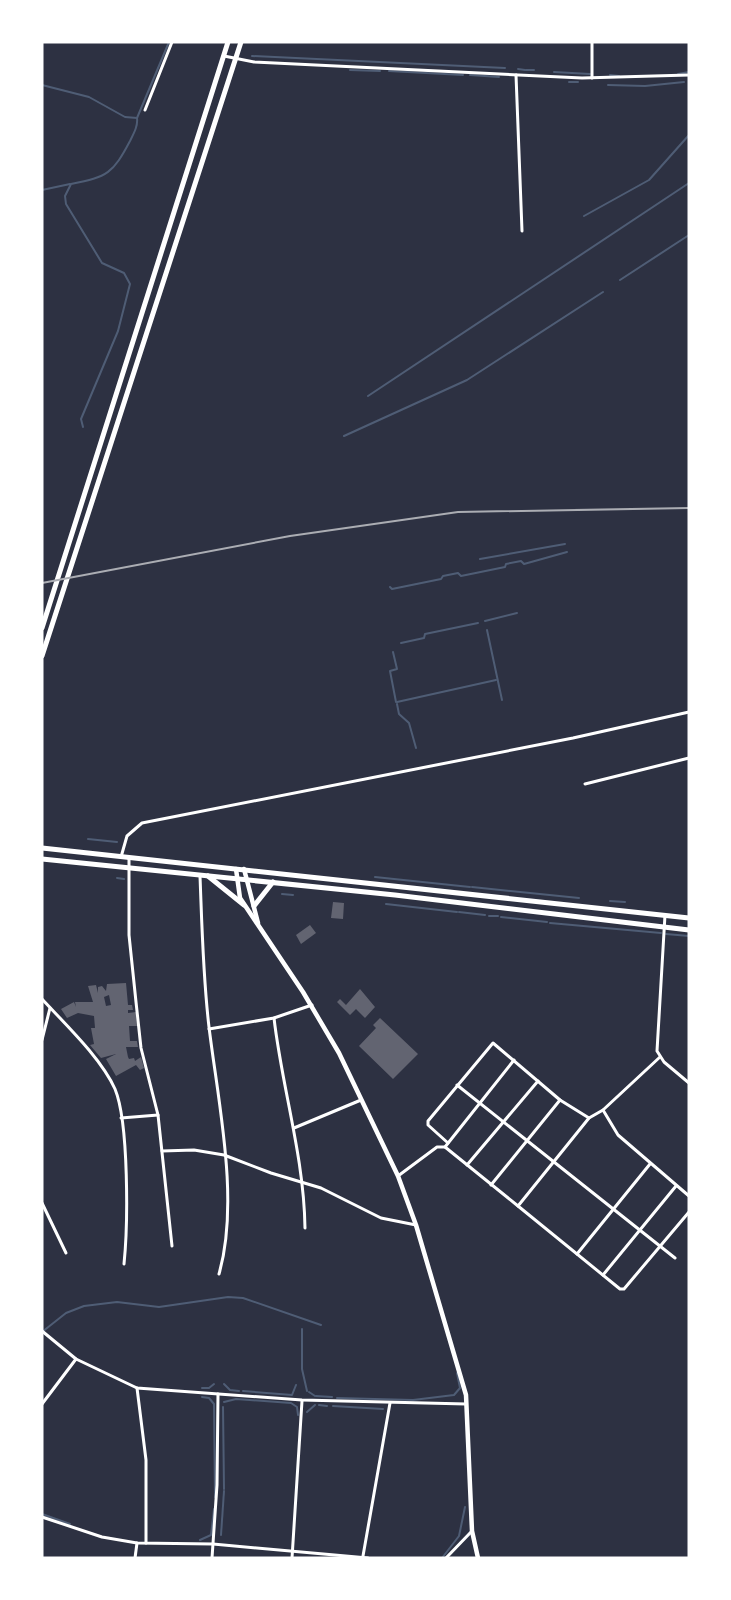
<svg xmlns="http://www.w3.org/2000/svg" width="731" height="1600" font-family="Quicksand,sans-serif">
<rect width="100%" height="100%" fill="#2d3142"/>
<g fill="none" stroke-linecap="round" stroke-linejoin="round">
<g stroke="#4f5d75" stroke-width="2">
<polyline points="252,56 505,68"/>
<polyline points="518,69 525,70"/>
<polyline points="350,70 380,71"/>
<polyline points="526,70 534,70"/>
<polyline points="389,71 463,75"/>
<polyline points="554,72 590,74"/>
<polyline points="678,74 689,72"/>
<polyline points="470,75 499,77"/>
<polyline points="610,75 619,76"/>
<polyline points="569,82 578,82"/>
<polyline points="42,85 89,97 125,117 137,118"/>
<polyline points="608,85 645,86 684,82"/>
<polyline points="42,190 70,184"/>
<polyline points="584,216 649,180 689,135"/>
<polyline points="620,280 689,235"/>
<polyline points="368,396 689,183"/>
<path d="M 83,427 L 81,419 L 118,331 L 130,284 L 124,273 L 102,263 L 66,204 L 65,196 L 71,184 C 108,177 113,173 130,141 C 134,133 138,126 137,118 L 169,42"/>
<polyline points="344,436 467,380 603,292"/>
<polyline points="480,559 565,544"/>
<polyline points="390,587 392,589 441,579 443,576 458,573 461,576 505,567 506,564 521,561 524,564 567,552"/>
<polyline points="485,621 517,613"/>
<polyline points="487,630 502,700"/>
<polyline points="401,643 424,638 425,634 478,623"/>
<polyline points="393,652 397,669 390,671 396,702"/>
<polyline points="397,702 496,680"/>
<polyline points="397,704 399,714 409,723 416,748"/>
<polyline points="88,839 117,842"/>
<polyline points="375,877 470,887"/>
<polyline points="117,878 124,879"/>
<polyline points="472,887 579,898"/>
<polyline points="282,894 293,895"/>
<polyline points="610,901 625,902"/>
<polyline points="386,904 457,912"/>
<polyline points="459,912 485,915"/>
<polyline points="489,916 498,916"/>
<polyline points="501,917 547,922"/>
<polyline points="550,923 661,933"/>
<polyline points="666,934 689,936"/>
<polyline points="302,1329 302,1369 307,1391"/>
<polyline points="42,1332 66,1313 84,1306 117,1302 159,1307 228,1297 243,1298 321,1325"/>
<polyline points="224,1384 230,1390 239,1391"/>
<polyline points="202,1388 209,1388 214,1384"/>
<polyline points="243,1391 292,1395 296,1385"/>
<polyline points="309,1392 315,1396"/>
<polyline points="316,1396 332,1397"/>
<polyline points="202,1397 209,1398 214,1404 215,1497"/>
<polyline points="337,1398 413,1400 454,1395 460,1388 457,1373"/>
<polyline points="224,1402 236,1399 291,1403 297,1407 298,1415"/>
<polyline points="319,1405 327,1406"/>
<polyline points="333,1406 383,1409"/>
<polyline points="223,1407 224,1489"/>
<polyline points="307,1412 315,1405"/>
<polyline points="42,1514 70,1524"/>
<polyline points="221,1535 224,1491"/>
<polyline points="200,1540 211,1535 214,1509"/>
<polyline points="442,1558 459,1536 465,1507"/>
</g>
</g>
<g fill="#626471" fill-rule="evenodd">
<polygon points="333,902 344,903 343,919 331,918"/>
<polygon points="310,925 316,933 301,944 296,935"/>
<path d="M 126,983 L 128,1005 L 132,1005 L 133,1010 L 128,1010 L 128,1013 L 136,1012 L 137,1026 L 129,1026 L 130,1041 L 137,1041 L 138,1047 L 126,1047 L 128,1057 L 129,1059 L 134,1058 L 135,1061 L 141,1057 L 144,1068 L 140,1070 L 136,1065 L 116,1076 L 106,1059 L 116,1054 L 101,1058 L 90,1045 L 94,1044 L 91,1028 L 95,1028 L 94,1016 L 78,1013 L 67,1018 L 61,1009 L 74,1002 L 76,1007 L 75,1002 L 93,1002 L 88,986 L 96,985 L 98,993 L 98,987 L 102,986 L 106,991 L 107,984 ZM 109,995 L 111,1005 L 106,1006 L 104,997 Z"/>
<polygon points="360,989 375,1007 365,1018 356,1009 350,1015 337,1002 340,999 346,1005"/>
<polygon points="380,1018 418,1054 393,1079 359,1046 376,1028 373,1025"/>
</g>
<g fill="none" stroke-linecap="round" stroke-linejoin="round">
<g stroke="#fff" stroke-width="3">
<polyline points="224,56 254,62 582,78 689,75"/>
<polyline points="516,75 522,231"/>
<polyline points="592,78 592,42"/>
<polyline points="145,110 172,42"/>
<polyline points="585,784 689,758"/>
<polyline points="121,857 127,836 142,823 573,738 689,712"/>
<polyline points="129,858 129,935 136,1002 141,1048 158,1115 172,1246"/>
<path d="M 200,876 C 202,927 203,977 209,1027 C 218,1102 240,1201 219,1274"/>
<polyline points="665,915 657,1051 664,1062 689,1083"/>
<path d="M 42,999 C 65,1024 101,1058 115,1089 C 129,1123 128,1225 124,1264"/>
<path d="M 274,1018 C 282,1088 304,1156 305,1228"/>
<polyline points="209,1029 274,1018 312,1005"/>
<polyline points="42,1040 50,1008"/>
<polyline points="660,1057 603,1110 589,1118 518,1206 620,1289 624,1289 689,1212"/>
<polyline points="457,1085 675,1258"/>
<polyline points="603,1110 618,1135 689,1196"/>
<polyline points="121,1118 158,1115"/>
<polyline points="294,1128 361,1100"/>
<polyline points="448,1143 428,1125 428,1121 493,1043 560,1100 589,1118"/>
<polyline points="445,1147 514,1060"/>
<polyline points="162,1151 194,1150 224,1155 271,1173 321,1188 381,1218 416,1225"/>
<polyline points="467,1165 538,1081"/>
<polyline points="398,1176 437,1147 445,1147 518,1206"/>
<polyline points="491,1185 560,1100"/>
<polyline points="42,1203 66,1253"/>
<polyline points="577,1254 650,1164"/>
<polyline points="603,1275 676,1186"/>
<polyline points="42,1331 76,1359 137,1388 302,1400 466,1404"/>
<polyline points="137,1388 146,1460 146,1543"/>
<polyline points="42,1404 76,1359"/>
<polyline points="42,1517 102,1537 137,1543 213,1544 368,1558"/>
<polyline points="363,1556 390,1403"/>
<polyline points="135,1558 137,1543"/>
<polyline points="212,1558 217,1485 218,1394"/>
<polyline points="292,1558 302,1401"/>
<polyline points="446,1558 471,1532"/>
</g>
<g stroke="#fff" stroke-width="4.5">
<polyline points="236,869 240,898 303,992 339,1053 398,1176 416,1225 466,1395 472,1531 478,1558"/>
<polyline points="244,869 258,923"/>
</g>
<g stroke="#fff" stroke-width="5">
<polyline points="42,628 228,42"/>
<polyline points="42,656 241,42"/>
<polyline points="42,848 689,918"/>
<polyline points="42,859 395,895 689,930"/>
<polyline points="208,876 244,905"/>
<polyline points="254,906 273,882"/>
</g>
<polyline stroke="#abadb3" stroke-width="2" points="42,583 290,536 458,512 689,508"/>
</g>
<rect width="731" height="1600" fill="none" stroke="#ffffff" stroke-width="87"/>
</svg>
